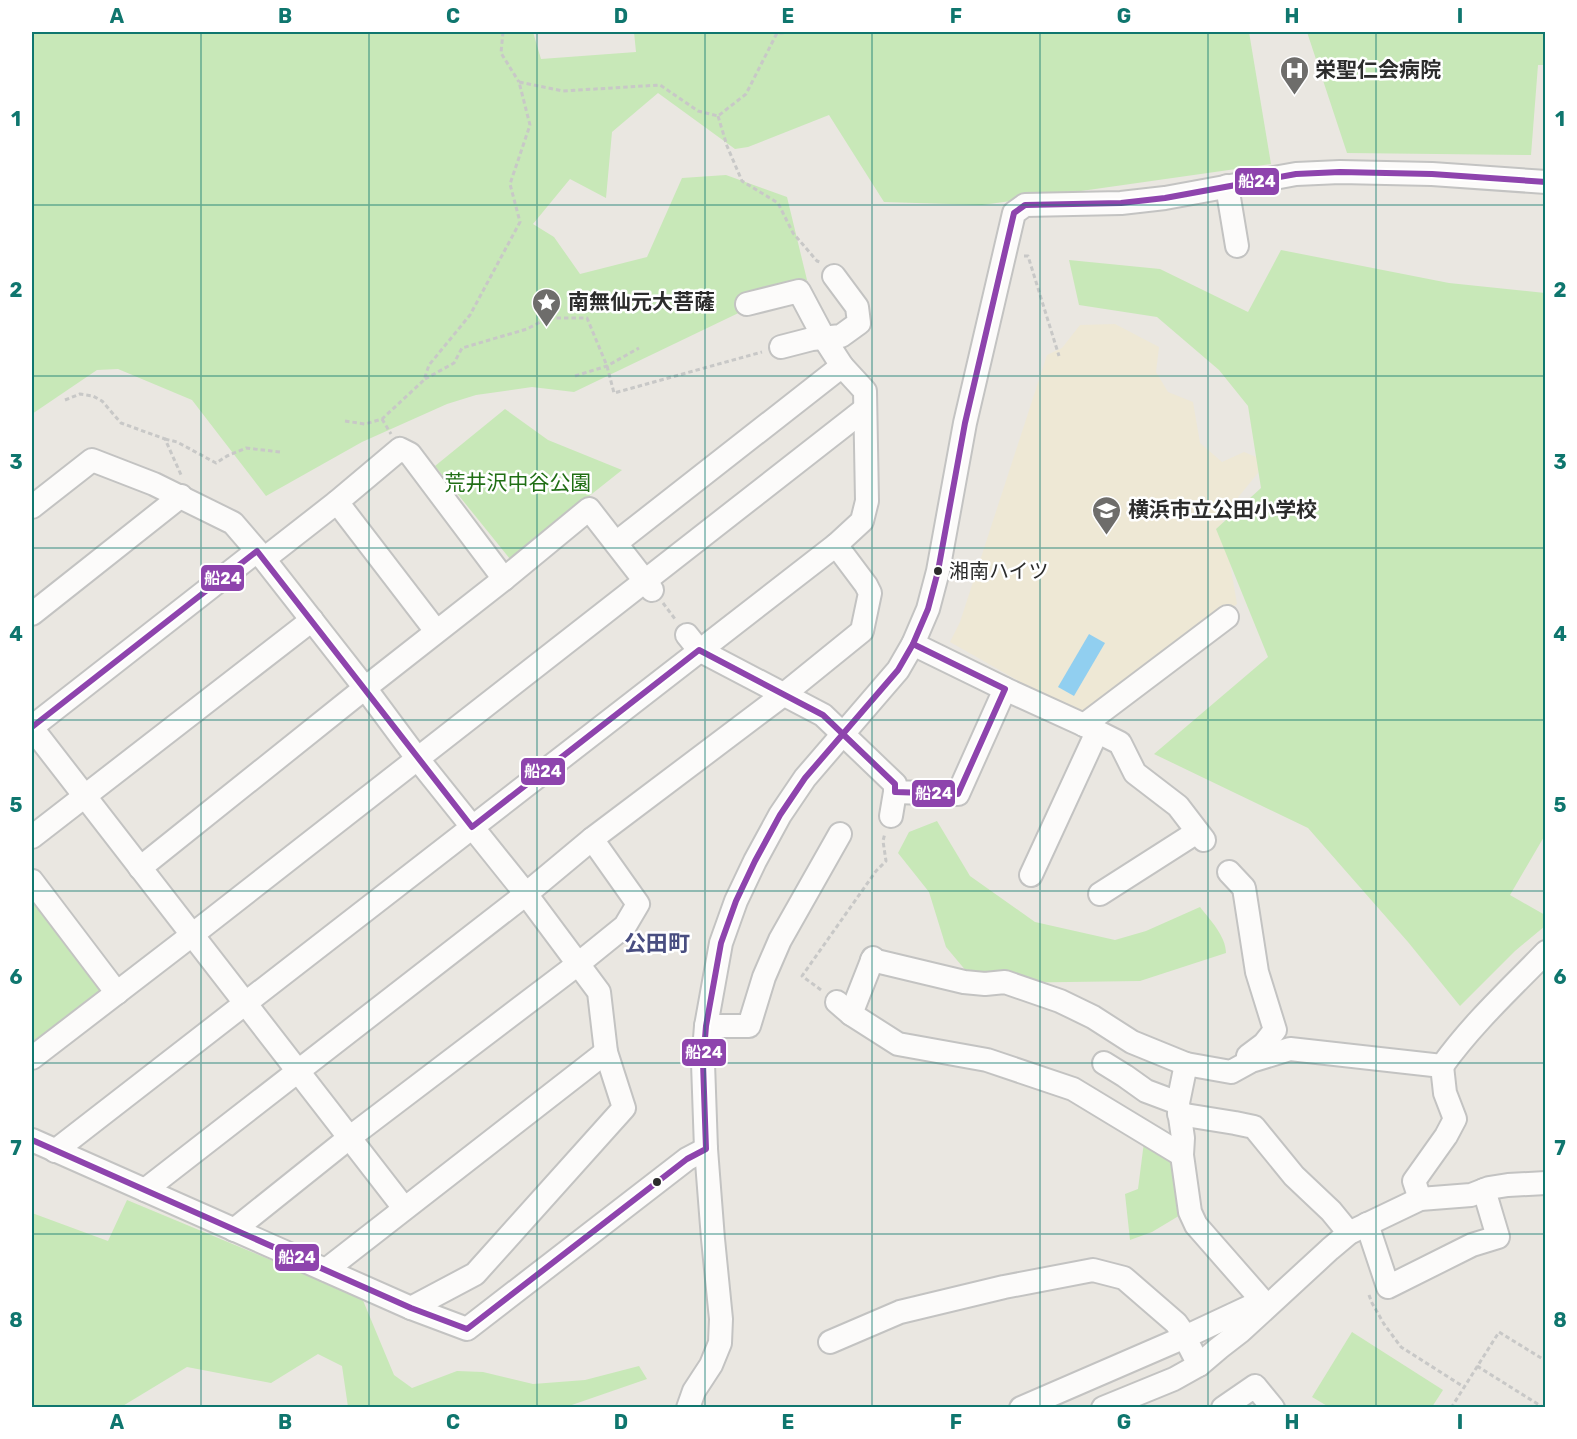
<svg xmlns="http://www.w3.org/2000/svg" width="1577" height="1439" font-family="Rubik,'Noto Sans JP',sans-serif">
<rect width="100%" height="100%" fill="#eae7e1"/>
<polygon fill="#eee8d5" points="1115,324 1159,347 1156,372 1168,392 1193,402 1200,443 1222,462 1244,452 1261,459 1258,473 1222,517 1237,604 1084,718 950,642 960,622 1047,355 1062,348 1080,325"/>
<g fill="#c8e8b8">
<polygon points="32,32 533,32 541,59 636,52 634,32 1249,32 1271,164 982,205 884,202 829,115 748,147 735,149 658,93 612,132 606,198 570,179 533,224 554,237 580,274 647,257 682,178 726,175 787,197 807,280 574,392 532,387 476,395 447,404 362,442 266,496 192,400 118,369 97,370 32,414"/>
<polygon points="1307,32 1545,32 1545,65 1538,65 1531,155 1347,153"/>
<polygon points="1281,250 1449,283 1545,293 1545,835 1510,895 1545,915 1545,926 1515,951 1460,1006 1408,942 1308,828 1154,754 1268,657 1216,529 1261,488 1248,406 1219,370 1157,317 1079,305 1069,260 1160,269 1248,312"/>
<polygon points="505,409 548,440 622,470 510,559 435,466"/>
<path d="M 937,821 L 970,876 L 1035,922 L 1115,940 L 1146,931 L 1200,907 C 1210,920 1226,936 1226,953 L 1140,981 L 1002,983 L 967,972 L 946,947 L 929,892 L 898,853 L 909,832 Z"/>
<polygon points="32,891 107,987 32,1045"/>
<polygon points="1144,1142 1178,1161 1182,1214 1152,1232 1130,1240 1125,1194 1138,1189"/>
<polygon points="127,1200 362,1298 394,1375 412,1388 457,1371 483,1372 533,1384 585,1380 639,1366 647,1379 566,1407 348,1407 342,1366 318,1354 271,1383 187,1367 121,1407 32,1407 32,1213 108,1241"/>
<polygon points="1352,1332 1443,1390 1432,1407 1329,1407 1312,1397"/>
</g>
<polygon fill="#91cff0" points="1089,634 1105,643 1074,696 1058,687"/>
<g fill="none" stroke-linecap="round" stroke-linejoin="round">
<defs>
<g id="minor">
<polyline points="1227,186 1237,246"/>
<polyline points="747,304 799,291 824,338 842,366"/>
<polyline points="781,347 812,339 841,336 859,323 857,307 834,276"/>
<polyline points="337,502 436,631"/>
<polyline points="32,507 92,460 154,484 233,523 264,559 365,688 417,758 526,894 599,992 606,1052 624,1108 475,1274 411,1308"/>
<polyline points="264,559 337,502 400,449 410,454 504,579"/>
<polyline points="32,614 181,496"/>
<polyline points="687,635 699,650 823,715 895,784 895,792 958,794 1005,689"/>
<polyline points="913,644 1005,689 1084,725 1120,743 1135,773 1178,806 1204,840"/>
<polyline points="1084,725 1227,617"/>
<polyline points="32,727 257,551"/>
<polyline points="32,728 404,1208"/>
<polyline points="891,816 895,792"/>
<polyline points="32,837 312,620"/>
<polyline points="140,868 365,688 504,579 589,509 652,590"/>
<polyline points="1229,872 1244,888 1257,972 1275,1030 1264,1044 1248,1056 1250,1060"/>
<polyline points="1031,875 1097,732"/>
<polyline points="32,881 117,993"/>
<polyline points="1100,894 1197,832"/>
<polyline points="872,960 964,982 985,984 1005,982 1060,1001 1093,1017 1132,1042 1186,1064"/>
<polyline points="837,1002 851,1014 898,1044 987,1060 1073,1089 1182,1155"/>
<polyline points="851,1014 873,958"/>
<polyline points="706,1026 749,1026 764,977 780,940 840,834"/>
<polyline points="32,1058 192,935 865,409"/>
<polyline points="1104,1063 1125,1076 1146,1091 1178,1103"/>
<polyline points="1179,1114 1235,1123 1254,1127 1294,1176 1331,1211 1349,1233"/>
<polyline points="32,1140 411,1308 467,1329 687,1159 706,1149"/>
<polyline points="55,1151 836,545 862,521 867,501 865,391 842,366 616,543"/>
<polyline points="145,1190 526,894 592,839 783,695 862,631 870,593 866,585 836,545"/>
<polyline points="1420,1199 1414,1181 1446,1136 1455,1119 1445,1093 1442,1066"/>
<polyline points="1367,1224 1388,1287 1472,1245 1498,1237 1484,1190"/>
<polyline points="234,1230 349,1138 578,964 625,926 638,904 592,839"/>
<polyline points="326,1270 606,1052"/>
<path d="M 1267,1306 L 1196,1225 L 1190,1212 L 1182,1155 L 1183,1138 L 1178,1103 L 1186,1064 L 1231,1072 L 1251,1061 L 1290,1049 L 1442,1066 C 1472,1024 1510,989 1546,952"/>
<polyline points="830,1342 900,1312 1004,1287 1093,1270 1124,1278 1176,1323 1181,1330 1199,1365"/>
<polyline points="688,1408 694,1391 711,1365 720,1343 721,1319 713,1239 706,1149 703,1063 706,1026 721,943 736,901 755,861 780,815 805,778 898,670 913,644 928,609 938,571 965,423 1014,213 1025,205 1121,203 1165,198 1296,174 1340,172 1432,174 1546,182"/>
<polyline points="1021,1408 1185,1337 1262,1301"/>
<polyline points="1103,1408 1174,1379 1199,1365 1219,1348 1241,1331 1330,1249 1349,1233 1420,1199 1471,1195 1489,1188 1508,1185 1546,1183"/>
<polyline points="1223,1408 1255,1386 1273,1408"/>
</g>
</defs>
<use href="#minor" stroke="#c3c3c2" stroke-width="26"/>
<g stroke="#c8c8c7" stroke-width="3" stroke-dasharray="4.5 3" stroke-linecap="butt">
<polyline points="503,32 501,53 519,82"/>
<polyline points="718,116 727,146 742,181 778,203 793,233 817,261 822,263"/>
<polyline points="1024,256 1028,256 1059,356"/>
<polyline points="575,376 607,366 639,348"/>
<polyline points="425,379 454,363 462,348 527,329 548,318 587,318 607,366 614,393 762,352"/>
<polyline points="65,400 80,394 93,396 102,401 121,423 165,439 182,477"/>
<polyline points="382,419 391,434"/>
<polyline points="345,421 365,424 382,419 424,380 429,365 470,315 520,222 510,184 530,125 519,82 563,91 660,85 698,111 718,116 746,94 777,33 803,32"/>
<polyline points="165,439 177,442 216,463 227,456 246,448 280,452"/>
<polyline points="663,603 675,619"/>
<polyline points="821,990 802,976 876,871 886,861 883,841 885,833"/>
<polyline points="1369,1295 1372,1303 1384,1324 1401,1347 1464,1387"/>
<polyline points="1477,1366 1544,1408"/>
<polyline points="1451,1408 1499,1332 1546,1361"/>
</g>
<use href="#minor" stroke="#fcfbfa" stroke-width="22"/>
<defs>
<g id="bus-1">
<polyline points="32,727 257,551 472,827 699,650 823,715 895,784 895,792 958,794 1005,689 913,644"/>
<polyline points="32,1140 411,1308 467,1329 687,1159 706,1149 703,1063 706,1026 721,943 736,901 755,861 780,815 805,778 898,670 913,644 928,609 938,571 965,423 1014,213 1025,205 1121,203 1165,198 1296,174 1340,172 1432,174 1546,182"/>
</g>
</defs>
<use href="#bus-1" stroke="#fff" stroke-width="10"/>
<use href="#bus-1" stroke="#8e44ad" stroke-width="6"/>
</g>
<path fill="none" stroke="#0f766e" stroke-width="1.5" stroke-opacity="0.55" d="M 201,32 L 201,1408M 369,32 L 369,1408M 537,32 L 537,1408M 705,32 L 705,1408M 872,32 L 872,1408M 1040,32 L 1040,1408M 1208,32 L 1208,1408M 1376,32 L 1376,1408M 32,205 L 1546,205M 32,376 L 1546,376M 32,548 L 1546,548M 32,720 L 1546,720M 32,891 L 1546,891M 32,1063 L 1546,1063M 32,1234 L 1546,1234"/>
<defs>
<symbol id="hospital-pin" viewBox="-11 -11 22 30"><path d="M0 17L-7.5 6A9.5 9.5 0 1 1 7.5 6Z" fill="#6e6d6b" stroke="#fff"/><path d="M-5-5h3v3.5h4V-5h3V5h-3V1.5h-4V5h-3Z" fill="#fff"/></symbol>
<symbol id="sight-pin" viewBox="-11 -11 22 30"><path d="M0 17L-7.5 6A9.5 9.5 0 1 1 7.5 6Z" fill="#6e6d6b" stroke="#fff"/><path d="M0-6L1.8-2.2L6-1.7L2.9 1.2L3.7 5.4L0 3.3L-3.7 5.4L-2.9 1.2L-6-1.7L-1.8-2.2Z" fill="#fff"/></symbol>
<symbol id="school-pin" viewBox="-11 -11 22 30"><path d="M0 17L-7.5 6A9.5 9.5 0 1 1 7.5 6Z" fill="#6e6d6b" stroke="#fff"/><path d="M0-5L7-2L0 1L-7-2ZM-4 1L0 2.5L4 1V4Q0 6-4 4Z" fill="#fff"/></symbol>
</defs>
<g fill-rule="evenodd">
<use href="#hospital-pin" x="1278" y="54" width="33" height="45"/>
<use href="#sight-pin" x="530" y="286" width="33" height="45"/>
<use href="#school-pin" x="1090" y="494" width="33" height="45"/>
</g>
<g fill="#2c2c2c" stroke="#fff" stroke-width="2">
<circle cx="938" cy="571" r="5"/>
<circle cx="657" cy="1182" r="5"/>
</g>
<g text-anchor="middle" stroke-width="5" stroke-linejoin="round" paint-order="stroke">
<g font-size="20" fill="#2c2c2c" stroke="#fff" text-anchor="start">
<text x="949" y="578">湘南ハイツ</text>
</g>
<g font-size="21" font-weight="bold" fill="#2c2c2c" stroke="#fff" text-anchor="start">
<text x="1315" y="77">栄聖仁会病院</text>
<text x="568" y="309">南無仙元大菩薩</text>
<text x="1128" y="517">横浜市立公田小学校</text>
</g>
<g font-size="21" fill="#216f16" stroke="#fff">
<text x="518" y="490">荒井沢中谷公園</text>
</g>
<g font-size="22" font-weight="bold" fill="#494e80" stroke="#fff">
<text x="657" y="951">公田町</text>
</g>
</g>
<g stroke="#fff" stroke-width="2">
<rect x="1234" y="167" width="46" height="29" rx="6" fill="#8e44ad"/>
<rect x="200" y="564" width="45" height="28" rx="6" fill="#8e44ad"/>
<rect x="520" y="757" width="46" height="29" rx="6" fill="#8e44ad"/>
<rect x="911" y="779" width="45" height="29" rx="6" fill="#8e44ad"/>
<rect x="681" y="1038" width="46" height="29" rx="6" fill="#8e44ad"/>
<rect x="274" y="1243" width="46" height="29" rx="6" fill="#8e44ad"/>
</g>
<g font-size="16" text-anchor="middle" font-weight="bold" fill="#fff">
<text x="1257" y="187">船24</text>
<text x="223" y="584">船24</text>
<text x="543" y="777">船24</text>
<text x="934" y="799">船24</text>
<text x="704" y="1058">船24</text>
<text x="297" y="1263">船24</text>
</g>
<rect width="1577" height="1439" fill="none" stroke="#ffffff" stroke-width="66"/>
<rect x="33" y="33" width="1511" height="1373" fill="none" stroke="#0f766e" stroke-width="2"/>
<g font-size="20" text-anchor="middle" font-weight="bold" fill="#0f766e">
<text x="117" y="23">A</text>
<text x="285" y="23">B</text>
<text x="453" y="23">C</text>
<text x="621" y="23">D</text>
<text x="788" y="23">E</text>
<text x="956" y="23">F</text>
<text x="1124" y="23">G</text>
<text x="1292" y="23">H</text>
<text x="1460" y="23">I</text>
<text x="16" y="126">1</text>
<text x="1560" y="126">1</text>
<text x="16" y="297">2</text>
<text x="1560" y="297">2</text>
<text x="16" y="469">3</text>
<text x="1560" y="469">3</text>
<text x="16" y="641">4</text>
<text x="1560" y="641">4</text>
<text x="16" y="812">5</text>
<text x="1560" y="812">5</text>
<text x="16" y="984">6</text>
<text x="1560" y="984">6</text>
<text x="16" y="1155">7</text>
<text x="1560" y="1155">7</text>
<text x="16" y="1327">8</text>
<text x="1560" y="1327">8</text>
<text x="117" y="1429">A</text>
<text x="285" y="1429">B</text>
<text x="453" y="1429">C</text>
<text x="621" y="1429">D</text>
<text x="788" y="1429">E</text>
<text x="956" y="1429">F</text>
<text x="1124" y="1429">G</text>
<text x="1292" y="1429">H</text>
<text x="1460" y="1429">I</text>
</g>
</svg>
